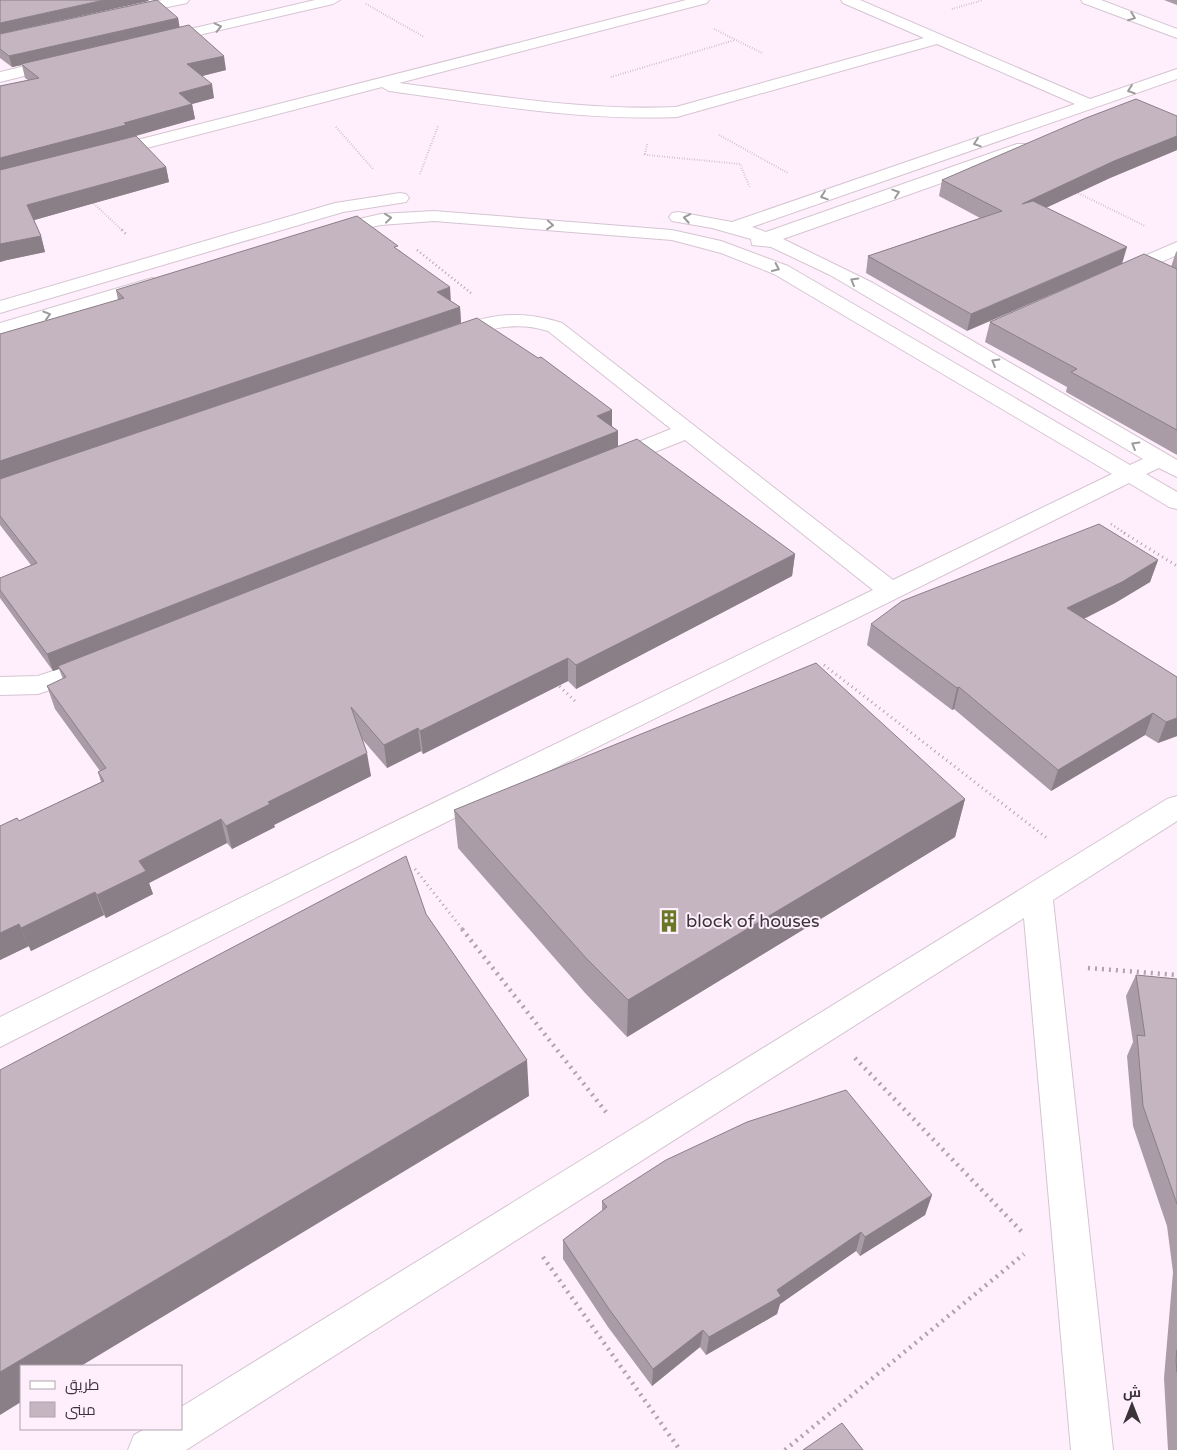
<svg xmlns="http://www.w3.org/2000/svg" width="1177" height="1450" font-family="'Varela Round',Cairo,sans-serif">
<rect width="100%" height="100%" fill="#ffeefb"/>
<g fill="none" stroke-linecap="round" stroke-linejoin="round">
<defs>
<g id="street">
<path d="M 686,0 L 709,0 L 707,3 L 399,83 C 492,95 583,111 676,107 L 924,38 L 843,3 L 841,0 L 860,0 L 1090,99 L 1177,69 L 1177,79 L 752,227 L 766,232 L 1017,144 L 1029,144 L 1031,148 L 1029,152 L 783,239 L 873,283 L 1177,460 L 1177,477 L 1159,468 L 1146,474 L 1177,492 L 1177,509 L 1169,507 L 1129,483 L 400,845 L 0,1047 L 0,1017 L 380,829 L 873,590 L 685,440 L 622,465 L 614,467 L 606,465 L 603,460 L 606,455 L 671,429 L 548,331 C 511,319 483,332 448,341 L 441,339 L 438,335 L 441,331 C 486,316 516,308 562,323 L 893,580 L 1112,474 L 774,274 L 721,253 L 672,240 L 434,221 L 381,225 L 330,236 L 324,235 L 321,231 L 324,227 L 381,214 L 434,211 L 672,230 L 721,241 L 788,266 L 1130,465 L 1143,459 L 830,275 L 771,247 L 752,245 L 751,239 L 712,228 L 672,221 L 669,217 L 672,213 L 678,212 L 732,222 L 1075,104 L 937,44 L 677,117 C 580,121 485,104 389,91 L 382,87 L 108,158 L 102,157 L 100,153 L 102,149 Z"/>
<polygon points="1081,0 1101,0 1177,29 1177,38 1083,3"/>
<polygon points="400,193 406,194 409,198 406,202 343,212 0,313 0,301 335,203"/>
<polygon points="1177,242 1177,255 1126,278 1112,278 1109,274 1112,270"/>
<polygon points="152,278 159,280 162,284 159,288 0,335 0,323"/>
<polygon points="97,656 106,659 110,665 106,671 38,694 0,695 0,677 38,676"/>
<polygon points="1177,796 1177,821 1053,900 1113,1450 1071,1450 1024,918 186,1450 128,1450 134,1435 145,1429 181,1429 181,1407 1167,799"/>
</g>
<g id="secondary">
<polygon points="162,0 189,0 187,3 125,16 118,12 120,9"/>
<polygon points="315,0 340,0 333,4 160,44 153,40 160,36"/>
<polygon points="59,58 67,63 64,66 0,82 0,72"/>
</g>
</defs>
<use href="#street" stroke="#d5c5d2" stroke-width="2"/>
<use href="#secondary" stroke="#d5c5d2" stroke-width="2"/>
<g stroke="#afa2ac" stroke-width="2" stroke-dasharray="0.5 2" stroke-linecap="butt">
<polyline points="366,4 424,37"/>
<polyline points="952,9 983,0"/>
<polyline points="714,29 762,53"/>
<polyline points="611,77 735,40"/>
<polyline points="336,127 373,169"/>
<polyline points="719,135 788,173"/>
<polyline points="647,144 645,154 647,155 740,164 750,188"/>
<polyline points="420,174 438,126"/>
<polyline points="1074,191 1145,226"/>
<polyline points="92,202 123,231"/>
</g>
<g stroke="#afa2ac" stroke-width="2.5" stroke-dasharray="1 3" stroke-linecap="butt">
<polyline points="122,230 127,235"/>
<polyline points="417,250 471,293"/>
<polyline points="1111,524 1126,534"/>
</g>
<g stroke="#afa2ac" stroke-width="3" stroke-dasharray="1 4" stroke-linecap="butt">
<polyline points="1124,533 1177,566"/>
<polyline points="824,665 1048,839"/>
<polyline points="556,683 577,703"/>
<polyline points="415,869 463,930"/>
</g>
<g stroke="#afa2ac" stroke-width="4.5" stroke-dasharray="2 5" stroke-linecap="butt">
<polyline points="462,929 606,1112"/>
<polyline points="1088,968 1177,975"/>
<polyline points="855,1058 1022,1232"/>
<polyline points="543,1257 680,1450"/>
<polyline points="785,1450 1024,1254"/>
</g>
<use href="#street" fill="#fff" fill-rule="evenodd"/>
<use href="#secondary" fill="#fff" fill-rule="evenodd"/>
</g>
<g fill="#a99ca6">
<polygon points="1164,0 1177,0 1177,5"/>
<polygon points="178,18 179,27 226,70 202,76 214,98 192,104 195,119 129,138 166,167 169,182 34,220 41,236 45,252 7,260 0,262 0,86 28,80 25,78 22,65 12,67 0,58 0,34"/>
<polygon points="1177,116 1177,150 1110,178 1047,207 967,331 866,273 868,256 980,218 939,196 942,180"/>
<polygon points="399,250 451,301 460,307 461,323 214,407 612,410 612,426 618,431 618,446 795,554 792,576 576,689 568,681 423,754 421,751 387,768 362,739 371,776 274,825 275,827 232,849 227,843 149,883 153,894 106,918 104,915 31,951 29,946 0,960 0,826 19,821 101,782 98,772 100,771 55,709 47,686 63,679 59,669 53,671 0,598 0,578 31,565 0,525 0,334 118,300 116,290"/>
<polygon points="1177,251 1177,455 1066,392 1067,387 985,342 990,322 1171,267 1176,252"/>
<polygon points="1158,560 1150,582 1115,603 1084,619 1177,677 1177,736 1158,743 1145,735 1051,791 954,709 952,710 867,645 871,624"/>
<polygon points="965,799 955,837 627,1037 586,994 458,848 454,810"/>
<polygon points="1136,975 1177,979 1177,1450 1168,1450 1164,1378 1173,1272 1167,1226 1133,1126 1127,1056 1133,1042 1126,996"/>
<polygon points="932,1195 925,1215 860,1256 856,1251 780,1304 777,1314 706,1355 700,1347 652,1386 608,1327 563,1259 563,1240 602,1211 602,1201"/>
</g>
<g fill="#8a7f87">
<polygon points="104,0 148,0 149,1 0,34 0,23"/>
<polygon points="178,18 180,29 21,64 22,65 12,67 9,56"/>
<polygon points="224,56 226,70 190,79 187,64"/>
<polygon points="212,84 214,98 192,104 195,119 0,174 0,158 124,123 179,93"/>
<polygon points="1177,136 1177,150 1110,178 1018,221 1022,204 1114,161"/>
<polygon points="166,167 169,182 31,221 27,205"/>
<polygon points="41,236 45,252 7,260 0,262 0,244"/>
<polygon points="1127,247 1122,264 967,331 971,314"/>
<polygon points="450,287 451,303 437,292"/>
<polygon points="460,307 461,323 0,480 0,461"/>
<polygon points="612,410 612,427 597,416"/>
<polygon points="618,431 618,448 58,666 59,669 53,671 47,654"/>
<polygon points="795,554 792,576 576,689 576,665"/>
<polygon points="1158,560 1150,582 1115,603 1061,630 1067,608"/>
<polygon points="568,658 568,681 423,754 420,731"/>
<polygon points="959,687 954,709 952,710 957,688"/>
<polygon points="1153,713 1145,735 1051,791 1058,770"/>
<polygon points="1177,718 1177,736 1158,743 1166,722"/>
<polygon points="418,728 421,751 387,768 384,745"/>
<polygon points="367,753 371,776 274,825 275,827 232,849 226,826 268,802"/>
<polygon points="965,799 955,837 627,1037 628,1000"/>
<polygon points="221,819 227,843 149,883 153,894 106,918 97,895 139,861"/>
<polygon points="95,892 104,915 31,951 21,928"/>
<polygon points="19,924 29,946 0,960 0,933"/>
<polygon points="527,1060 529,1096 81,1366 21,1366 21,1402 0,1415 0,1372"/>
<polygon points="932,1195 925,1215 860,1256 865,1237"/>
<polygon points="861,1232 856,1251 780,1304 777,1314 706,1355 709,1337"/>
<polygon points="703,1330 700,1347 652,1386 653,1369"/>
</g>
<g fill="#c5b5c1" stroke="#8a7f87">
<polygon points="0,0 104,0 0,23"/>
<polygon points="157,0 178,18 9,56 0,49 0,34"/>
<polygon points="189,25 224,56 187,64 212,84 179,93 192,104 124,123 126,125 0,158 0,86 39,78 21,64"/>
<polygon points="1136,99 1177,116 1177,136 1114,161 1022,204 1033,201 1127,247 971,314 868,256 1002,211 942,180 1086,118"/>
<polygon points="136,136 166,167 27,205 41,236 0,244 0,170"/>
<polygon points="357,216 398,246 394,247 450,287 437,292 460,307 0,461 0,334 124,298 116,290"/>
<polygon points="1144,254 1177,269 1177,430 1071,372 1077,369 990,322"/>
<polygon points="477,318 538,358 541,357 612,410 597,416 618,431 47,654 0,590 0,578 37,563 0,516 0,479"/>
<polygon points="637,439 795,554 576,665 568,658 420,731 418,728 384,745 351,707 367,753 268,802 270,804 226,826 221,819 139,861 146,871 97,895 95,892 21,928 19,924 0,933 0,826 17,818 19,821 104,781 98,772 106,768 47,686 66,677 58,666"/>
<polygon points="1099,524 1158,560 1122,582 1067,608 1177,677 1177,718 1166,722 1153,713 1058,770 959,687 957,688 871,624 902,601"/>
<polygon points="816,663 965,799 628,1000 586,958 454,810"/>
<polygon points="406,856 426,914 527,1060 0,1372 0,1070"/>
<polygon points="1136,975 1177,979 1177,1204 1143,1106 1137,1035 1145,1036"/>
<polygon points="846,1090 932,1195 865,1237 861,1232 777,1290 781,1296 709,1337 703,1330 653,1369 609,1309 563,1240 607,1207 602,1201 666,1160 747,1122"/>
<polygon points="1177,1350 1177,1372 1176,1360"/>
<polygon points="842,1423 863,1450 803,1450"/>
</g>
<defs><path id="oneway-chevron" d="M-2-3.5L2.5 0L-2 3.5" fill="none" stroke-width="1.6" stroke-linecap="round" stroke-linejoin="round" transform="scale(1.25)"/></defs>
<g stroke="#9c9a9c">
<use href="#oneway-chevron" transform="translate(1132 17) rotate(21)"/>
<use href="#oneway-chevron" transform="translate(218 27) rotate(-13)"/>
<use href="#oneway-chevron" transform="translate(1131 90) rotate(161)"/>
<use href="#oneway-chevron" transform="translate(977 143) rotate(161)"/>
<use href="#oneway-chevron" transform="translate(896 193) rotate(-19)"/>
<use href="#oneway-chevron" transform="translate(824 196) rotate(161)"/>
<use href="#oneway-chevron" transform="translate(388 218) rotate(-6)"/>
<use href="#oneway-chevron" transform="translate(687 218) rotate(-170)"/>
<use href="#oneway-chevron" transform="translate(550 225) rotate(4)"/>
<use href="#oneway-chevron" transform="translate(776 268) rotate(25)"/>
<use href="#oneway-chevron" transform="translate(854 281) rotate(-150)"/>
<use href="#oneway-chevron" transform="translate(47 315) rotate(-17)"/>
<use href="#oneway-chevron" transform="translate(995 362) rotate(-149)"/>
<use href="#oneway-chevron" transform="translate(1135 445) rotate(-149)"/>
</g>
<defs>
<symbol id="building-bare" viewBox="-9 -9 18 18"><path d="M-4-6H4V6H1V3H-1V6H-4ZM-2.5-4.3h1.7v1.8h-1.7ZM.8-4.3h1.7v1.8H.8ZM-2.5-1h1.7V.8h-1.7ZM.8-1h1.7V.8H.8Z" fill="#697826" stroke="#ffeefb" stroke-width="2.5" paint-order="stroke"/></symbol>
</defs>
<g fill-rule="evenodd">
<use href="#building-bare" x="653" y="905" width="32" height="32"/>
</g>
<g text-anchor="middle" stroke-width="4" stroke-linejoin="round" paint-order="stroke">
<g font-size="18" fill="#3a3439" stroke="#ffeefb" text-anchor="start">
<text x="686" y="927">block of houses</text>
</g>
</g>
<rect x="20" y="1365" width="162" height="65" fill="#ffeefb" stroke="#b0a4ad"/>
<rect x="30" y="1381" width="25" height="8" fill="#ffffff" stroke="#b0a4ad"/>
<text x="65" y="1390" font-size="15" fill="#3a3439">طريق</text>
<rect x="30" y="1402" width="25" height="15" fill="#c5b5c1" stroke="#b0a4ad"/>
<text x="65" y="1415" font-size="15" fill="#3a3439">مبنى</text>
<g transform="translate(1132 1405)" stroke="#ffeefb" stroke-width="4" paint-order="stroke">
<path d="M0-4L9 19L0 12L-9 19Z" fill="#3a3439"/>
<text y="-8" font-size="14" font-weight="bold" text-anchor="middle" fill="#3a3439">ش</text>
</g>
</svg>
